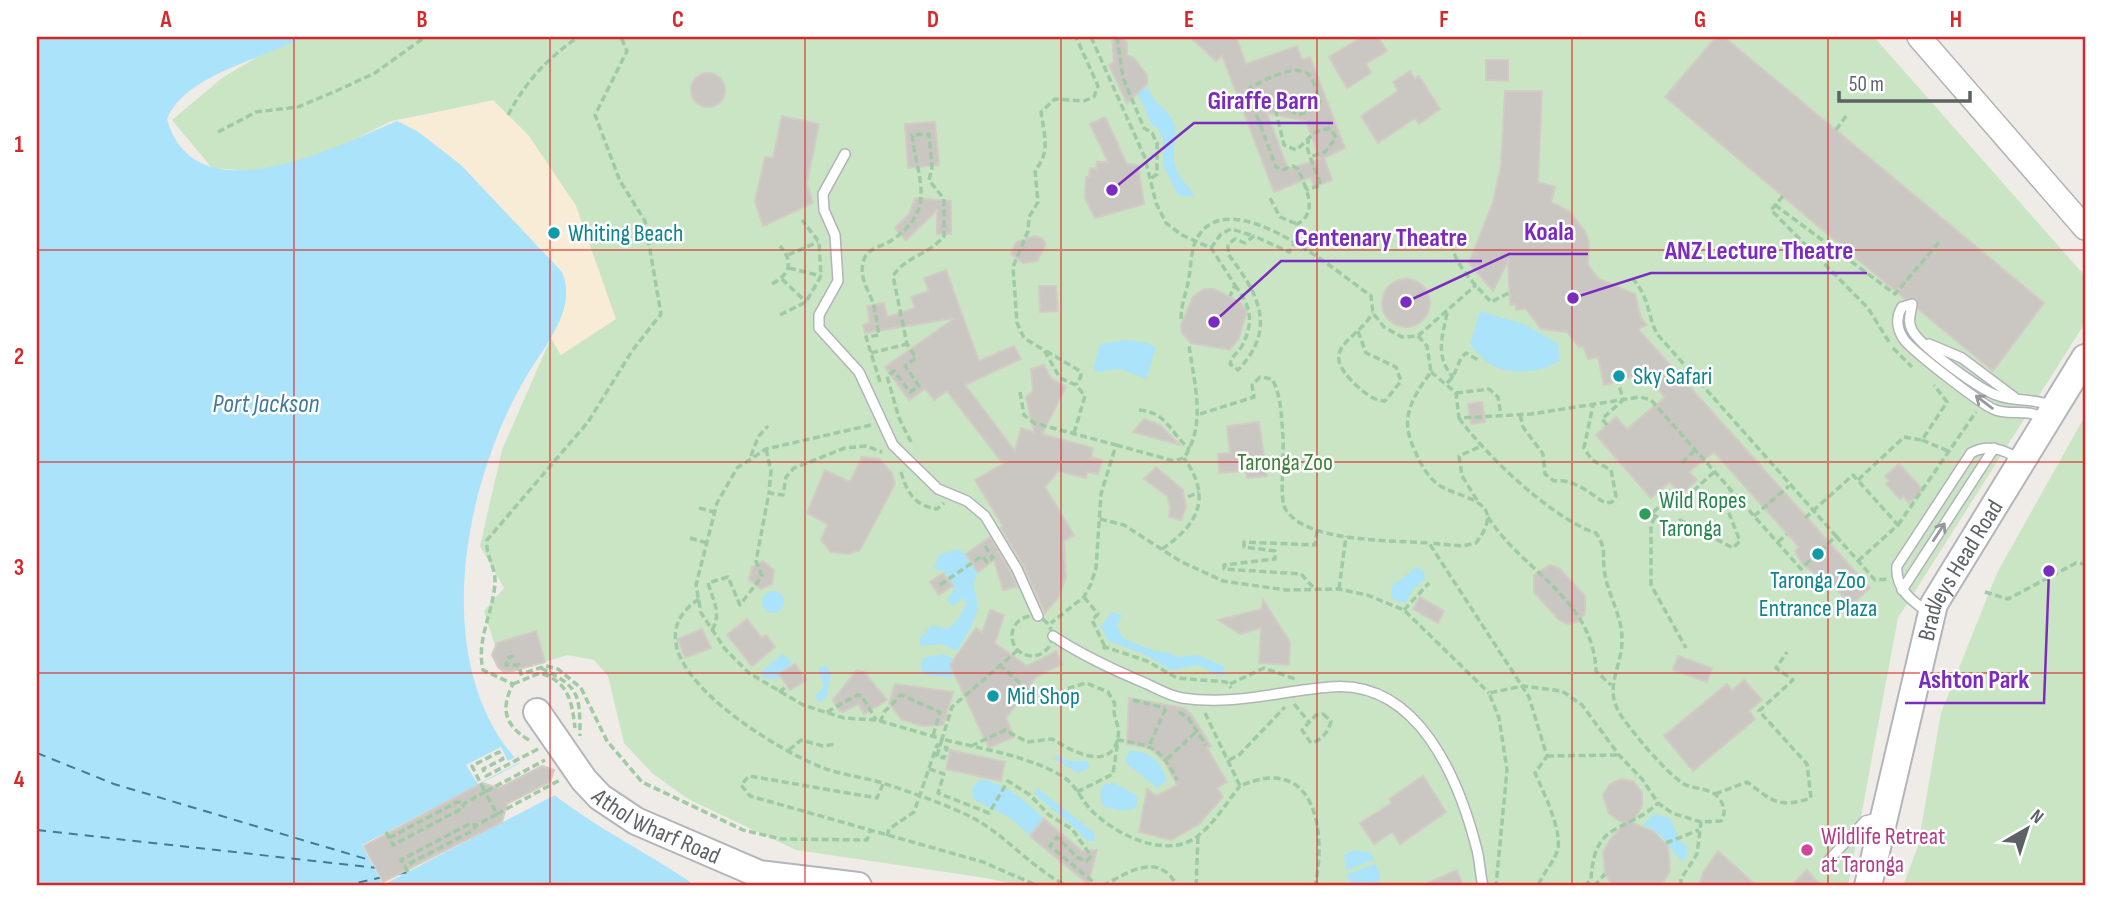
<svg xmlns="http://www.w3.org/2000/svg" width="2122" height="923" font-family="'Sofia Sans Condensed',sans-serif">
<rect width="100%" height="100%" fill="#efebe6"/>
<g fill="#c9e5c4">
<polygon points="291,37 1874,37 2085,276 2085,323 1898,618 1848,886 1022,886 986,878 796,850 688,799 652,773 624,743 608,676 594,660 568,655 504,674 484,611 504,588 480,546 502,450 551,338 561,355 576,206 527,134 493,101 391,121 286,174 212,168 172,120 222,78"/>
<polygon points="2085,416 2085,886 1903,886 1918,846 1941,713 1997,573"/>
</g>
<polygon fill="#f8ecd7" points="493,100 529,136 576,206 616,319 561,355 551,338 567,297 553,260 517,228 463,167 427,137 397,121"/>
<g fill="#abe3fa">
<path d="M 37,37 L 303,37 C 264,59 185,74 167,119 C 195,220 339,145 397,121 L 417,131 L 461,165 L 562,272 C 578,310 544,346 526,377 C 463,484 427,667 522,766 C 571,817 639,846 696,886 L 37,886 Z"/>
<path d="M 1146,87 C 1151,91 1153,100 1159,105 C 1188,126 1168,141 1176,169 C 1180,181 1190,185 1194,197 L 1178,195 L 1163,165 L 1163,139 L 1158,129 L 1151,124 L 1138,94 Z"/>
<path d="M 1480,311 L 1526,325 L 1558,344 L 1560,360 C 1544,373 1509,376 1490,364 C 1482,359 1476,351 1470,344 Z"/>
<polygon points="1127,340 1148,343 1156,348 1146,379 1121,369 1095,372 1094,367 1100,344"/>
<path d="M 957,549 L 963,552 L 978,574 C 971,584 975,590 977,600 C 980,615 965,639 956,651 L 942,644 L 921,646 L 919,640 L 932,625 L 948,629 L 958,619 L 967,603 L 963,598 L 953,606 L 947,601 L 955,587 L 944,571 L 934,569 L 939,555 Z"/>
<polygon points="1417,567 1424,572 1425,579 1413,589 1407,601 1402,603 1391,598 1392,586"/>
<circle cx="773" cy="602" r="11"/>
<path d="M 1112,612 L 1122,615 L 1117,627 L 1123,638 L 1154,651 L 1171,653 L 1176,657 L 1197,655 L 1224,666 L 1225,676 L 1211,673 C 1199,658 1185,670 1171,670 L 1142,653 L 1108,641 L 1101,626 Z"/>
<polygon points="782,654 789,658 791,665 776,679 763,678 761,672"/>
<polygon points="943,654 958,661 951,678 923,674 921,664 923,658"/>
<polygon points="826,665 831,674 826,699 819,702 815,697 824,686 818,669"/>
<path d="M 1129,750 C 1151,752 1159,760 1167,780 L 1157,788 L 1125,762 Z"/>
<polygon points="1058,755 1068,761 1087,761 1090,768 1078,773 1054,759"/>
<path d="M 981,779 C 1007,785 1025,800 1044,819 L 1030,836 L 1012,819 L 973,799 L 972,788 Z"/>
<path d="M 1114,783 L 1136,795 L 1138,802 L 1134,809 L 1123,811 L 1104,807 C 1100,799 1098,793 1104,784 Z"/>
<path d="M 1037,788 L 1094,833 L 1095,841 L 1087,841 C 1072,822 1052,811 1035,794 Z"/>
<path d="M 1654,814 L 1670,818 L 1680,841 L 1688,847 L 1687,856 L 1682,861 C 1669,849 1663,831 1642,825 Z"/>
<polygon points="1354,850 1371,853 1374,860 1346,870 1344,855"/>
<polygon points="1376,864 1380,874 1378,886 1352,886 1347,874"/>
</g>
<g fill="#efebe6">
<polygon points="501,747 508,761 518,756 522,761 478,784 466,765"/>
<polygon points="520,763 555,795 383,885 362,845"/>
</g>
<g fill="none" stroke-linecap="round" stroke-linejoin="round">
<g stroke="#427b9a" stroke-width="2" stroke-dasharray="9 7" stroke-linecap="butt">
<polyline points="37,753 114,784 373,861"/>
<polyline points="37,830 377,868"/>
<polyline points="398,874 408,872"/>
<polyline points="343,886 383,877"/>
</g>
</g>
<g fill="#cac6c2" stroke="#d3ccc4" stroke-width="2" fill-rule="evenodd">
<polygon points="1112,37 1123,37 1127,43 1127,55 1134,58 1147,75 1147,84 1127,103 1109,65 1114,62"/>
<path d="M 1190,37 L 1236,37 L 1246,64 L 1297,46 L 1302,60 L 1310,57 L 1345,148 L 1324,158 L 1332,180 L 1314,187 L 1311,177 L 1274,192 L 1222,55 L 1216,61 ZM 1267,113 L 1306,121 L 1320,159 L 1288,169 Z"/>
<polygon points="1362,37 1378,37 1387,51 1366,64 1371,73 1347,88 1329,57"/>
<polygon points="1716,37 1724,37 2044,303 1993,371 1918,309 1916,298 1905,299 1900,295 1665,97"/>
<polygon points="1486,60 1508,60 1508,81 1486,80"/>
<polygon points="1410,71 1415,79 1419,76 1440,109 1419,124 1415,118 1378,143 1361,116 1398,91 1393,82"/>
<circle cx="708" cy="90" r="17"/>
<polygon points="1505,91 1542,91 1538,182 1555,187 1551,202 1569,211 1585,231 1589,242 1588,265 1599,279 1635,294 1641,318 1647,325 1638,329 1870,588 1851,605 1822,573 1819,576 1803,565 1795,551 1799,547 1714,452 1689,472 1697,480 1681,495 1670,482 1651,498 1596,435 1616,417 1627,429 1665,397 1655,386 1652,371 1604,385 1598,357 1588,359 1583,346 1579,347 1567,332 1541,329 1526,309 1516,310 1516,304 1510,305 1508,261 1493,291 1469,263 1493,202 1501,166"/>
<polygon points="782,116 819,124 807,183 813,203 763,226 755,201 765,157 773,158"/>
<polygon points="1105,117 1127,164 1138,165 1144,204 1095,218 1085,198 1086,177 1089,177 1090,168 1096,169 1097,162 1108,162 1090,124"/>
<polygon points="935,122 939,165 908,168 905,124"/>
<polygon points="915,198 951,201 951,234 937,234 937,210 906,240 895,228 909,214"/>
<polygon points="1035,236 1042,238 1046,244 1037,261 1023,263 1011,254 1016,242"/>
<polygon points="946,270 979,361 1014,346 1021,359 965,385 1015,451 1021,428 1034,432 1026,397 1033,391 1031,369 1044,365 1051,378 1066,387 1042,434 1093,448 1091,457 1102,460 1098,474 1087,472 1086,478 1058,471 1045,487 1074,535 1064,541 1066,577 1058,598 1045,613 1023,565 1001,528 1003,526 975,480 1006,462 1000,460 947,391 934,400 925,389 909,400 885,367 955,318 865,333 863,325 870,322 867,306 884,303 887,317 915,308 911,297 929,291 924,278"/>
<circle cx="1406" cy="303" r="24"/>
<polygon points="1039,286 1056,286 1058,311 1040,312"/>
<polygon points="1204,289 1214,289 1240,302 1247,311 1239,338 1230,350 1191,343 1182,333 1181,325 1193,297"/>
<polygon points="1482,402 1485,422 1471,424 1468,404"/>
<polygon points="1144,419 1160,425 1180,445 1133,432"/>
<polygon points="1259,422 1267,476 1247,478 1246,471 1219,473 1218,454 1230,453 1227,426"/>
<polygon points="862,457 879,459 892,473 895,484 860,550 849,554 831,552 821,540 828,524 807,513 825,470 850,482"/>
<polygon points="1899,464 1923,490 1909,503 1903,496 1900,499 1886,484 1889,481 1885,476"/>
<polygon points="1156,467 1183,490 1186,507 1181,520 1169,517 1170,507 1167,496 1144,479"/>
<polygon points="990,537 1011,572 1017,587 1003,590 994,560 978,572 966,554"/>
<polygon points="763,561 774,570 772,584 761,589 749,580 752,567"/>
<polygon points="1550,565 1559,568 1585,596 1585,614 1577,622 1568,624 1559,620 1534,592 1534,575"/>
<polygon points="943,573 953,586 939,595 930,582"/>
<polygon points="1420,597 1444,611 1438,623 1413,609"/>
<polygon points="1263,600 1290,642 1289,665 1259,663 1261,628 1240,634 1218,620 1262,609"/>
<polygon points="990,610 1004,615 995,643 1027,666 1056,651 1062,664 1036,677 1006,718 1014,737 989,748 950,665 976,628 982,633"/>
<polygon points="747,619 762,638 766,635 775,647 752,666 727,635"/>
<polygon points="702,629 711,648 685,658 678,639"/>
<polygon points="536,631 545,662 513,671 503,671 498,667 492,655 497,643"/>
<polygon points="1678,656 1712,668 1707,682 1673,670"/>
<polygon points="795,664 806,680 790,690 779,674"/>
<polygon points="857,670 864,672 887,700 864,714 858,704 843,712 839,711 833,700"/>
<polygon points="1744,680 1762,700 1749,711 1755,719 1693,771 1664,736 1727,684 1732,691"/>
<polygon points="895,684 953,692 943,725 923,726 902,720 889,703"/>
<polygon points="1129,698 1184,708 1191,714 1211,746 1207,748 1227,782 1217,788 1223,797 1199,824 1171,840 1139,832 1147,789 1156,796 1177,785 1165,762 1150,748 1127,744"/>
<polygon points="950,750 1005,762 1001,781 946,769"/>
<polygon points="542,766 554,770 550,782 507,804 502,822 383,882 364,846 482,783 499,788"/>
<polygon points="1423,776 1446,812 1400,844 1392,832 1374,844 1360,823 1392,803 1389,799"/>
<polygon points="1622,779 1634,782 1642,793 1642,806 1632,823 1653,831 1668,847 1670,871 1661,886 1613,886 1605,874 1603,852 1611,838 1625,824 1609,814 1603,795 1610,784"/>
<polygon points="1044,819 1082,851 1097,850 1088,884 1030,836"/>
<polygon points="1718,851 1757,886 1699,886 1703,873"/>
<polygon points="1457,870 1463,886 1421,886"/>
<polygon points="1807,870 1821,886 1791,886"/>
</g>
<g fill="none" stroke-linecap="round" stroke-linejoin="round">
<defs>
<g id="service">
<polyline points="845,154 823,194 824,210 835,235 838,281 819,315 819,328 859,372 893,445 938,489 967,501 985,516 1017,569 1038,616"/>
<polyline points="1929,344 1962,358 2014,397"/>
<path d="M 2046,419 C 2025,407 2010,417 1993,409 C 1979,402 1910,350 1903,338 C 1896,327 1896,317 1902,307 L 1912,304 C 1911,314 1907,320 1912,330 C 1921,347 1981,391 1999,396 C 2017,402 2035,398 2053,406"/>
<polyline points="1902,590 1994,448"/>
<path d="M 1929,613 C 1912,601 1895,589 1897,566 L 1971,453 C 1988,444 2003,449 2019,459"/>
<path d="M 1053,636 C 1083,656 1114,670 1147,684 C 1158,689 1170,696 1182,698 C 1233,706 1280,691 1330,687 C 1418,679 1459,779 1477,850 C 1480,862 1480,874 1483,886"/>
<polyline points="1828,861 1865,821 1882,817"/>
</g>
<polyline id="tertiary" points="1919,37 2085,228"/>
<g id="secondary">
<path id="s1" d="M 537,712 L 584,780 L 600,797 L 636,821 L 759,874 L 858,886"/>
<path id="s2" d="M 1868,886 L 1934,604 L 2085,358"/>
</g>
</defs>
<use href="#service" stroke="#b1b4b7" stroke-width="12"/>
<use href="#tertiary" stroke="#b1b4b7" stroke-width="26"/>
<use href="#secondary" stroke="#b2b6ba" stroke-width="30"/>
<g stroke="#a0caa6" stroke-width="3.5" stroke-dasharray="7 3.5" stroke-linecap="butt">
<polyline points="1091,37 1145,158 1156,203 1166,223 1182,235 1211,248 1235,285 1230,296"/>
<polyline points="1117,37 1123,78 1144,128 1152,133 1157,143 1157,174 1149,180"/>
<path d="M 508,115 C 526,81 547,59 578,37"/>
<polyline points="1836,130 1846,116"/>
<polyline points="218,132 256,112 298,107 336,91 375,73 425,37"/>
<polyline points="1309,137 1307,147 1310,157"/>
<polyline points="1783,196 1771,210 1868,308 1889,342"/>
<polyline points="1270,198 1280,217 1297,224"/>
<polyline points="1775,205 1895,294 1939,242"/>
<path d="M 1452,233 C 1447,259 1475,284 1491,302 L 1509,293"/>
<polyline points="1211,248 1221,234 1231,229 1254,236"/>
<polyline points="788,255 818,242"/>
<polyline points="789,268 821,276"/>
<polyline points="782,279 806,302"/>
<path d="M 772,284 C 790,274 794,262 780,246"/>
<path d="M 1235,285 C 1250,306 1255,320 1242,346 C 1238,353 1232,355 1230,364 L 1238,370 C 1278,328 1258,293 1228,254 L 1228,244 L 1235,239 L 1245,243 L 1254,236 L 1289,252 L 1295,242 L 1297,224 C 1320,212 1305,187 1298,169 L 1293,166 L 1282,170 L 1276,167 L 1248,92 L 1251,87 C 1264,81 1297,61 1310,76 C 1315,82 1317,95 1320,102 C 1315,110 1306,113 1297,115 L 1287,107 L 1276,112 L 1284,145 L 1296,150 C 1307,142 1314,127 1331,129 L 1336,138 L 1325,152 L 1310,157 L 1321,185 L 1306,190"/>
<path d="M 1447,313 C 1442,339 1435,355 1453,378"/>
<polyline points="780,315 806,302 821,276 819,242 802,220"/>
<path d="M 1181,319 C 1181,303 1187,292 1189,277 C 1191,266 1191,250 1196,240 C 1228,178 1337,272 1371,296 L 1373,313 L 1384,327 L 1402,337 L 1418,336 L 1476,285"/>
<path d="M 1358,331 L 1366,353 L 1396,367 L 1401,381 L 1385,401 C 1374,401 1365,393 1357,386 C 1316,348 1354,343 1373,313"/>
<path d="M 1418,336 L 1427,346 L 1431,372 C 1411,399 1399,419 1415,451 C 1420,463 1426,474 1436,483 C 1457,500 1511,497 1476,543 L 1462,546 L 1430,543"/>
<polyline points="1893,348 1912,367"/>
<polyline points="1046,351 1080,371 1081,376 1076,385"/>
<polyline points="871,353 907,344"/>
<path d="M 1431,372 L 1456,393 L 1459,418 L 1531,414 L 1640,397 L 1651,400 L 1801,569 L 1836,536 L 1657,334 C 1646,311 1650,299 1633,279"/>
<path d="M 880,382 L 866,337 L 879,335 C 877,325 876,313 873,303 C 868,288 857,276 865,257 C 869,248 884,246 892,240 C 938,209 917,179 912,135 L 929,134 L 932,168 L 929,180 L 944,199 L 944,236 C 929,255 906,256 893,276 L 907,344 L 916,358 L 905,366 L 919,386 L 910,392 L 894,371 L 887,376 L 899,418 L 911,442"/>
<path d="M 1447,383 C 1458,374 1456,361 1466,353 L 1480,361"/>
<polyline points="1020,392 1024,415 1034,423 1116,445 1101,494 1096,568 1091,584 1084,597 1051,623"/>
<polyline points="1456,393 1489,389 1498,397 1501,416"/>
<path d="M 1139,410 C 1168,412 1170,434 1190,449"/>
<path d="M 1200,414 L 1254,397 L 1252,385 L 1260,377 L 1272,379 C 1282,397 1281,417 1283,437 C 1284,453 1280,495 1284,506 C 1299,543 1394,540 1429,543 L 1529,697 L 1547,756 L 1535,773 C 1543,791 1564,834 1557,852 C 1552,865 1543,873 1538,886"/>
<path d="M 1520,415 L 1523,427 L 1543,454 L 1545,474 L 1554,481 C 1575,479 1588,492 1605,503 L 1612,502 L 1616,496 L 1611,470 L 1592,460 L 1584,448 L 1593,405"/>
<path d="M 1459,418 C 1485,455 1554,520 1596,533 C 1607,550 1602,550 1604,567 C 1606,593 1622,613 1622,640 C 1622,669 1602,688 1622,717 C 1635,735 1665,772 1684,784 C 1695,790 1708,787 1718,797 C 1725,806 1726,811 1721,821 L 1701,822 L 1672,813 L 1658,803 L 1642,779 L 1619,755 L 1582,705 L 1562,691 L 1523,686 L 1489,693 L 1499,718 L 1507,770 L 1496,886"/>
<polyline points="871,425 766,449 737,468 717,503 696,585 701,613 725,649 749,673 803,705 844,718 877,720 942,739 952,707 1018,650"/>
<polyline points="1607,425 1602,419 1623,400 1618,381"/>
<path d="M 1074,433 L 1085,396 L 1076,385 L 1060,378 L 1044,350 L 1024,338 L 1017,323 L 1013,267 L 1028,231 L 1029,217 L 1038,202 L 1035,170 C 1051,153 1044,134 1041,112 L 1055,99 L 1084,101 L 1094,97 L 1098,86 L 1076,37"/>
<polyline points="1922,440 1948,451"/>
<path d="M 1116,445 L 1174,461 L 1184,458 C 1207,423 1194,384 1189,345"/>
<polyline points="766,449 771,471 769,492"/>
<polyline points="751,456 758,437 768,426"/>
<polyline points="1682,463 1695,450"/>
<path d="M 901,472 C 907,493 915,506 937,509 L 944,503"/>
<polyline points="1714,472 1679,504 1673,504 1668,499 1651,514 1675,525 1680,520 1733,548 1740,541 1723,498 1731,490"/>
<polyline points="1858,480 1904,437 1922,440 1947,402 1934,385"/>
<polyline points="1188,497 1199,492"/>
<polyline points="1477,500 1462,476 1459,456 1479,447"/>
<polyline points="699,508 714,512"/>
<polyline points="1754,516 1789,486"/>
<path d="M 1488,517 C 1523,572 1593,598 1596,671 L 1611,685"/>
<polyline points="1655,517 1651,525 1651,585 1686,648"/>
<polyline points="1805,518 1853,475 1898,525 1858,561"/>
<polyline points="1100,519 1124,525 1180,561 1223,581 1286,590 1339,589 1367,595 1404,610 1489,693"/>
<polyline points="1898,525 1976,412"/>
<polyline points="1836,536 1875,580 1888,579"/>
<polyline points="690,538 707,543"/>
<polyline points="1778,542 1787,534"/>
<path d="M 1162,549 C 1199,524 1212,497 1184,458"/>
<polyline points="940,585 982,556 987,562 993,558 983,543"/>
<polyline points="1313,587 1301,574 1224,569 1224,565 1275,559 1275,551 1244,547 1244,542 1315,545 1317,531"/>
<polyline points="1339,589 1346,536"/>
<polyline points="1985,592 2008,599 2076,563 2085,564"/>
<polyline points="1084,597 1098,614 1092,620 1105,647"/>
<path d="M 699,599 C 616,654 774,749 821,767 C 841,775 863,777 883,783 C 912,793 946,804 973,818 C 1007,836 1033,870 1068,886"/>
<polyline points="1404,610 1429,583"/>
<circle cx="1032" cy="636" r="20"/>
<path d="M 712,630 C 722,614 713,600 708,583 L 728,577 L 740,605 L 762,576 L 756,561 L 769,493 L 783,495 L 786,477 L 794,468 L 845,448 L 866,446 L 882,452"/>
<polyline points="1103,649 1105,647 1147,661 1177,678 1226,682 1231,688"/>
<polyline points="514,656 507,658 506,665 519,665 521,674 546,666 558,669 581,688 607,741 642,782 743,830 781,839 867,840 870,831"/>
<path d="M 541,668 C 579,687 580,693 580,736"/>
<path d="M 513,684 L 540,673 C 568,681 572,701 575,728"/>
<polyline points="1230,684 1264,668 1295,679"/>
<polyline points="779,692 786,687"/>
<polyline points="1133,700 1165,708"/>
<polyline points="1294,704 1309,722"/>
<polyline points="827,712 857,695 862,696 876,720"/>
<polyline points="1179,712 1188,718 1206,745"/>
<path d="M 1205,713 L 1240,786 C 1315,753 1327,830 1315,886"/>
<path d="M 1323,714 L 1331,721 C 1329,731 1321,741 1311,743 L 1302,730 L 1316,715 Z"/>
<polyline points="880,722 885,711 901,695 940,712 933,736"/>
<path d="M 529,740 C 505,726 500,709 513,684 L 483,670 C 476,639 493,614 495,583 C 496,567 485,555 487,540 L 588,422 L 632,351 L 661,314 L 645,221 L 620,181 L 595,115 L 627,51 L 621,37"/>
<polyline points="1150,744 1166,708"/>
<path d="M 971,746 L 1005,730 L 1027,742 L 1052,739 C 1070,750 1111,774 1118,737 C 1121,725 1111,717 1115,704 L 1108,692 L 1086,683 L 1066,689 L 1051,700 L 1033,694 L 1000,666"/>
<polyline points="538,749 486,776 483,769 503,759 499,752 472,766 485,792 545,760"/>
<polyline points="789,750 801,740 823,746 836,744"/>
<polyline points="1547,756 1619,755"/>
<polyline points="1167,759 1197,731"/>
<polyline points="1229,760 1239,755 1285,707"/>
<polyline points="929,769 944,774 938,793 989,813 1008,781 1030,795 1049,815 1072,829 1091,856 1087,861 1078,858 1057,837 1050,846 1098,886"/>
<polyline points="883,784 877,798 749,776 741,785 750,796 983,862 1038,886"/>
<path d="M 1077,792 L 1113,774 L 1118,740 C 1152,745 1161,748 1177,780"/>
<path d="M 1715,794 L 1747,782 C 1773,801 1778,809 1811,798 L 1807,764 L 1759,711 L 1793,680 L 1776,668 L 1787,652"/>
<polyline points="497,814 560,780"/>
<polyline points="386,832 393,845 461,809 465,803 485,792 497,814 477,825 472,831 405,866"/>
<path d="M 887,836 L 889,829 L 914,812 L 937,745 L 947,748 L 944,758 L 937,756 L 942,739 C 981,749 1031,756 1065,778 C 1076,786 1083,802 1092,811 C 1116,835 1168,861 1199,835 C 1215,822 1227,802 1240,786"/>
<polyline points="389,838 457,802 465,803"/>
<polyline points="1666,843 1699,830"/>
<polyline points="408,872 401,860 469,824 477,825"/>
<path d="M 1103,886 C 1128,872 1159,851 1177,886"/>
<polyline points="1196,886 1198,837"/>
<path d="M 1584,886 L 1591,880 C 1594,819 1624,835 1658,803"/>
<polyline points="1594,886 1605,874"/>
<polyline points="1681,886 1681,879 1697,854 1701,822"/>
</g>
<use href="#service" stroke="#fff" stroke-width="9"/>
<use href="#tertiary" stroke="#fff" stroke-width="23"/>
<use href="#secondary" stroke="#fff" stroke-width="26"/>
</g>
<defs><path id="oneway-shaft" d="M-6 0H5M1.5-3L5.5 0L1.5 3" fill="none" stroke-width="1.6" stroke-linecap="round" stroke-linejoin="round" transform="scale(1.75)"/></defs>
<g stroke="#96999b">
<use href="#oneway-shaft" transform="translate(1984 402) rotate(-143)"/>
<use href="#oneway-shaft" transform="translate(1939 532) rotate(-57)"/>
</g>
<path fill="none" stroke="#d62828" stroke-width="2" stroke-opacity="0.55" d="M 294,37 L 294,886M 550,37 L 550,886M 805,37 L 805,886M 1061,37 L 1061,886M 1317,37 L 1317,886M 1572,37 L 1572,886M 1828,37 L 1828,886M 37,250 L 2085,250M 37,462 L 2085,462M 37,673 L 2085,673"/>
<g fill="#0f9aa8" stroke="#fff" stroke-width="2.5">
<circle cx="554" cy="233" r="7"/>
<circle cx="1619" cy="376" r="7"/>
<circle cx="1818" cy="554" r="7"/>
<circle cx="993" cy="696" r="7"/>
</g>
<circle fill="#2e9e5b" stroke="#fff" stroke-width="2.5" cx="1645" cy="514" r="7"/>
<circle fill="#d1479c" stroke="#fff" stroke-width="2.5" cx="1807" cy="850" r="7"/>
<g text-anchor="middle" stroke-width="5" stroke-linejoin="round" paint-order="stroke">
<g font-size="24" fill="#0d838f" stroke="#fff" text-anchor="start">
<text x="568" y="241">Whiting Beach</text>
<text x="1633" y="384">Sky Safari</text>
<text x="1818" y="588" text-anchor="middle">Taronga Zoo<tspan x="1818" dy="28">Entrance Plaza</tspan></text>
<text x="1007" y="704">Mid Shop</text>
</g>
<g font-size="24" fill="#41803a" stroke="#fff">
<text x="1285" y="470">Taronga Zoo</text>
</g>
<g font-size="24" fill="#27864d" stroke="#fff" text-anchor="start">
<text x="1659" y="508">Wild Ropes<tspan x="1659" dy="28">Taronga</tspan></text>
</g>
<g font-size="24" fill="#5d6265" stroke="#fff">
<text dy="8" stroke="none"><textPath href="#s2" startOffset="331">Bradleys Head Road</textPath></text>
<text dy="8" stroke="none"><textPath href="#s1" startOffset="170">Athol Wharf Road</textPath></text>
</g>
<g font-size="24" fill="#b23c85" stroke="#fff" text-anchor="start">
<text x="1821" y="844">Wildlife Retreat<tspan x="1821" dy="28">at Taronga</tspan></text>
</g>
<g font-size="26" font-style="italic" fill="#427b9a" stroke="#fff">
<text x="266" y="412">Port Jackson</text>
</g>
</g>
<path fill="none" stroke="#7b2cbf" stroke-width="2.5" d="M1112 190L1194 123H1333M1406 302L1509 254H1588M1214 322L1281 261H1482M1573 298L1651 273H1867M2049 571L2044 703H1905"/>
<g fill="#7b2cbf" stroke="#fff" stroke-width="2.5">
<circle cx="1112" cy="190" r="7"/>
<circle cx="1406" cy="302" r="7"/>
<circle cx="1214" cy="322" r="7"/>
<circle cx="1573" cy="298" r="7"/>
<circle cx="2049" cy="571" r="7"/>
</g>
<g font-size="26" text-anchor="middle" font-weight="bold" fill="#7b2cbf" stroke="#fff" stroke-width="5" stroke-linejoin="round" paint-order="stroke">
<text x="1263" y="109">Giraffe Barn</text>
<text x="1549" y="240">Koala</text>
<text x="1381" y="246">Centenary Theatre</text>
<text x="1759" y="259">ANZ Lecture Theatre</text>
<text x="1974" y="688">Ashton Park</text>
</g>
<rect width="2122" height="923" fill="none" stroke="#ffffff" stroke-width="77"/>
<g transform="translate(2027 829) rotate(39)" stroke="#ffffff" stroke-width="5" paint-order="stroke">
<path d="M0-5L12 26L0 18L-12 26Z" fill="#5d6265"/>
<text y="-10" font-size="19" font-weight="bold" text-anchor="middle" fill="#5d6265">N</text>
</g>
<path d="M1839 91v10h131v-10" fill="none" stroke="#5d6265" stroke-width="3.5"/>
<text x="1849" y="91" font-size="21" fill="#5d6265" stroke="#ffffff" stroke-width="5" paint-order="stroke">50 m</text>
<rect x="38" y="38" width="2046" height="846" fill="none" stroke="#d62828" stroke-width="2.5"/>
<g font-size="23" text-anchor="middle" font-weight="bold" fill="#d62828">
<text x="166" y="27">A</text>
<text x="422" y="27">B</text>
<text x="678" y="27">C</text>
<text x="933" y="27">D</text>
<text x="1189" y="27">E</text>
<text x="1444" y="27">F</text>
<text x="1700" y="27">G</text>
<text x="1956" y="27">H</text>
<text x="19" y="152">1</text>
<text x="19" y="364">2</text>
<text x="19" y="575">3</text>
<text x="19" y="787">4</text>
</g>
</svg>
